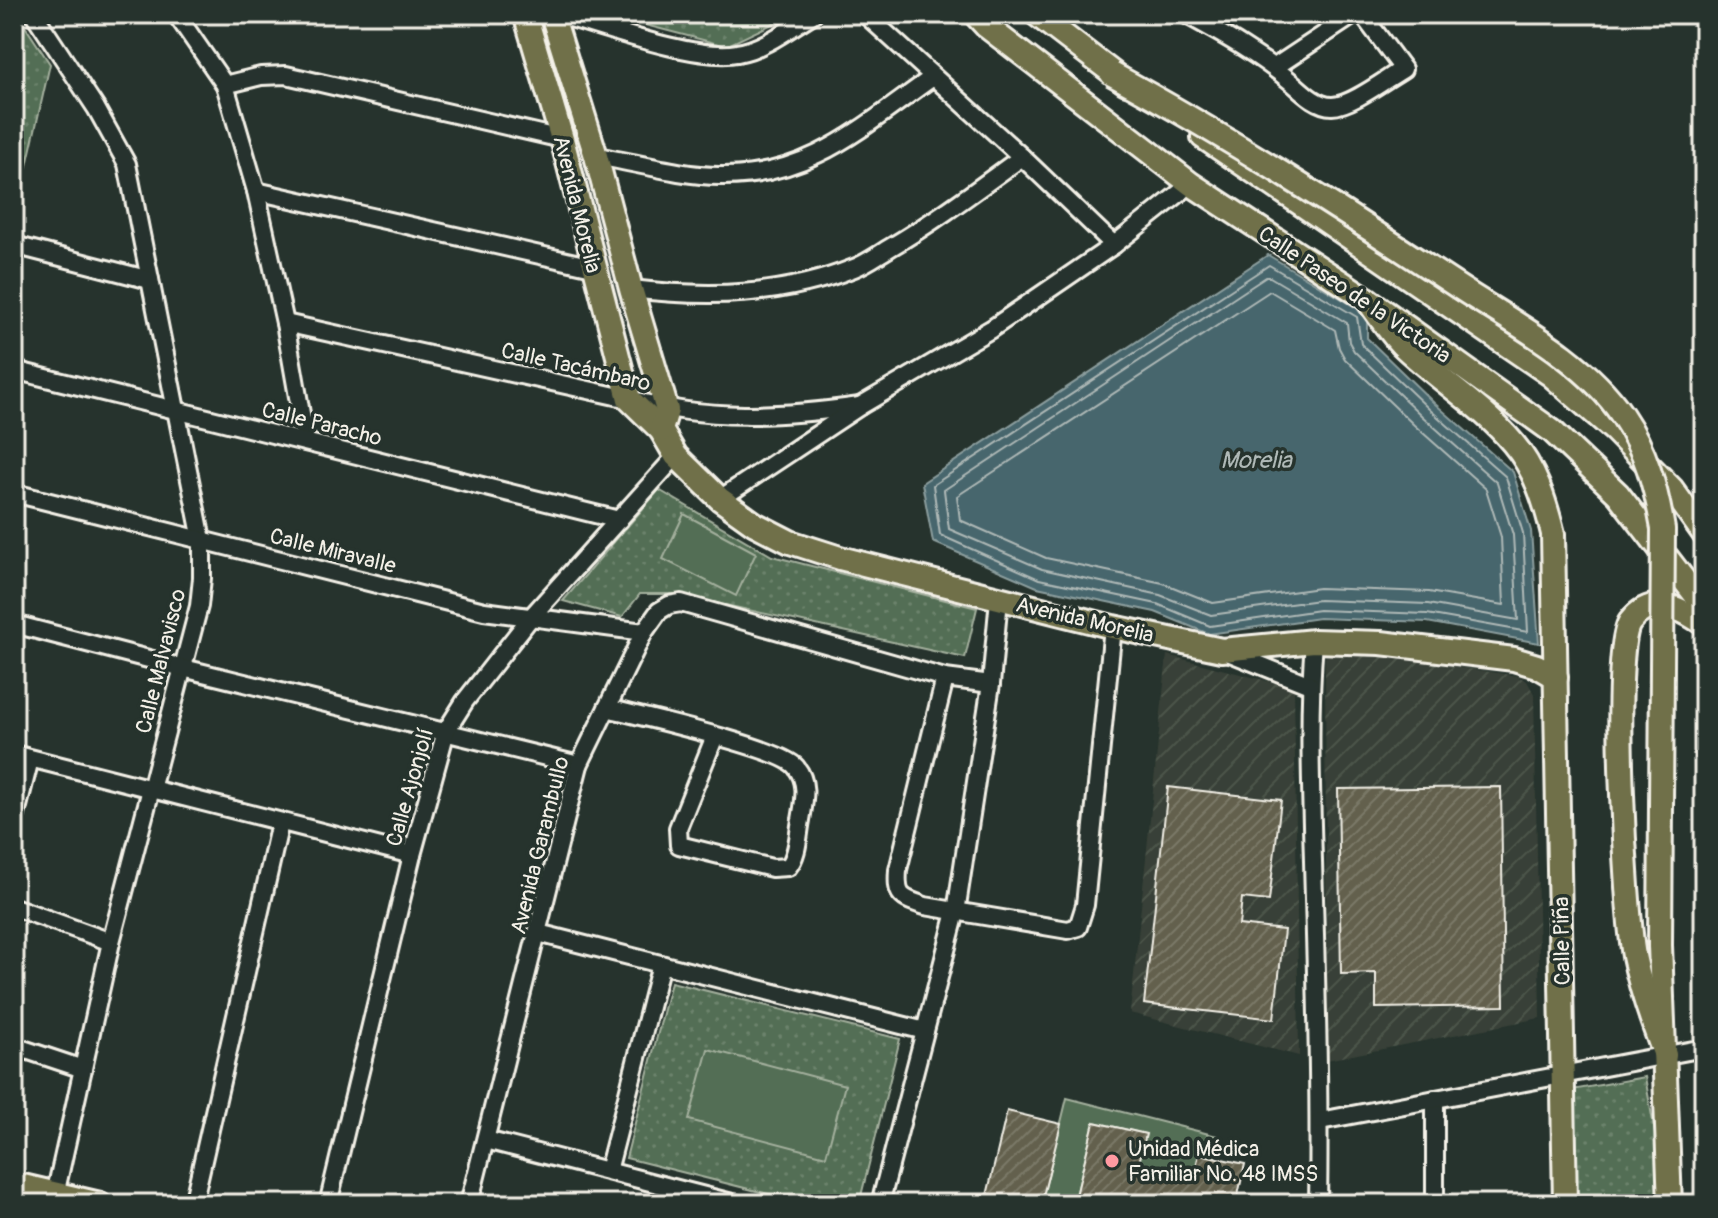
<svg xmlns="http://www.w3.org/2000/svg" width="1718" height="1218" font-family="Pangolin,sans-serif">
<defs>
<pattern id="industrial-furrows" width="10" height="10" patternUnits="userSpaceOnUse" patternTransform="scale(2)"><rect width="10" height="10" fill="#384137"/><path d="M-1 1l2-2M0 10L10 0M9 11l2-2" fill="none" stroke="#4c544a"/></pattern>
<pattern id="park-dots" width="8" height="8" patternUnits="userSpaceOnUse" patternTransform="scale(2)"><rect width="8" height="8" fill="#536e54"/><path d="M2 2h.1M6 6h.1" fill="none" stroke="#6c836d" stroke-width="1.8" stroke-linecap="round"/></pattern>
<pattern id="building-hatch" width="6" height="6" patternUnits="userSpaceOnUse" patternTransform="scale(2)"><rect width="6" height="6" fill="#63614d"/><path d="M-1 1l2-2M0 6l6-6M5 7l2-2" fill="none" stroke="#7a7867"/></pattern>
</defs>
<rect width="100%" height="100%" fill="#26332d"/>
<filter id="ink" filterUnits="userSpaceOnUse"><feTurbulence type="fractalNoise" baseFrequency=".0125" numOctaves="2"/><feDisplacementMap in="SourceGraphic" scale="16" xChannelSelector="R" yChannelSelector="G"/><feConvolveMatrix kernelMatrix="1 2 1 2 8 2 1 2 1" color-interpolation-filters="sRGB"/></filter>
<g filter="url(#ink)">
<g fill="url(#industrial-furrows)">
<polygon points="1346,650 1518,676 1527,681 1534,694 1540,1018 1327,1060 1325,657"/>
<polygon points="1167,655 1294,688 1299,1056 1130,1013"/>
</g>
<g fill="url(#park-dots)" stroke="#a4b09e" stroke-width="2">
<polygon points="14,14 17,14 50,64 14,223"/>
<polygon points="603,14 793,14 726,46"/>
<polygon points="659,490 772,556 977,608 965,658 676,594 640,594 622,617 563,601"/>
<polygon points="671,982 900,1039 859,1204 808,1204 626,1158"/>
<polygon points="1645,1077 1663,1178 1663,1204 1571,1204 1572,1090"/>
</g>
<g fill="#536e54" stroke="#a4b09e" stroke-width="2">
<polygon points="684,514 756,553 736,596 663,559"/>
<polygon points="708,1049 845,1085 826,1156 689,1120"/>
<polygon points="1067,1098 1221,1137 1215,1158 1199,1154 1190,1192 1190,1179 1138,1167 1145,1134 1094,1122 1074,1204 1041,1204"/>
</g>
<polygon fill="#47666d" stroke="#8c9e9e" stroke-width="2" points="1268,255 1367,314 1367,338 1434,403 1513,472 1531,531 1539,643 1427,622 1319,618 1209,634 1155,612 1037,587 933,542 922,483"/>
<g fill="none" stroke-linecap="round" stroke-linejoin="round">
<g stroke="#afb9b7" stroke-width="2">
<polygon points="1269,265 1357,317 1361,344 1429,409 1506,477 1523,533 1528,632 1427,614 1319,610 1210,626 1157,604 1039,579 940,535 933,485"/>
<polygon points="1266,277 1270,277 1347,323 1349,342 1354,351 1422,416 1497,483 1513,535 1518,620 1428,604 1319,600 1211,615 1160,595 1042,569 949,529 944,490"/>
<polygon points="1270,291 1335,330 1339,348 1345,359 1414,425 1486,489 1501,537 1504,605 1429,592 1319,588 1213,603 1163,583 1046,558 960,520 957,496"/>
</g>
</g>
<g fill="url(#building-hatch)" stroke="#f4f1e8" stroke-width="2">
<polygon points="1168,787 1281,800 1269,901 1242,898 1239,925 1284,930 1274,1019 1144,1004"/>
<polygon points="1501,787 1504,1006 1376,1008 1376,973 1341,974 1338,789"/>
<polygon points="1007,1111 1061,1124 1041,1204 985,1204"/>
<polygon points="1094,1122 1146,1134 1138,1167 1193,1180 1199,1154 1245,1164 1236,1204 1074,1204"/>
</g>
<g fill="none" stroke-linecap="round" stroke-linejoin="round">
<defs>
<g id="minor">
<polyline points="34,14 96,108 127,164 202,540 202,578 199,606 111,942 55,1195"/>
<polyline points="176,14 225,85 256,191 285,323 306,442"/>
<path d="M 557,14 C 600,26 696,61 737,53 C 764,49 790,28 813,14"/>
<polyline points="865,14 1022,157 1114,245"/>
<path d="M 1185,14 C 1224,35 1261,56 1295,85 C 1305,94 1318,106 1332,106 C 1351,106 1386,79 1403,69 L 1362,14"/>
<polyline points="1275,67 1355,14"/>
<polyline points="225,85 261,76 286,75 562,139"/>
<path d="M 596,156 C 633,162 683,176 719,176 C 809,178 863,126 933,77"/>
<polyline points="256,191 593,267"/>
<polyline points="14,245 150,280"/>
<path d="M 631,289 C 707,298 781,297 854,268 C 867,263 879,254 891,247 C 937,220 979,188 1022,157"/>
<path d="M 285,323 L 629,399 C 706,421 782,417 860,406"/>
<polyline points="14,370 619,520"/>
<polyline points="14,493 484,611 644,632"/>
<polyline points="720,499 860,406 991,329 1114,245 1191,184"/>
<polyline points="14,624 183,668 579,765"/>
<path d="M 1314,641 C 1308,714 1311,787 1313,861 C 1316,975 1320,1090 1318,1204"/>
<polyline points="1228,652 1310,685"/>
<path d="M 945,678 L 898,870 C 896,897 901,898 925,906 L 1068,930 L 1078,927 L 1085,905 L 1113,627"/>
<path d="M 607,708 C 638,716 781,748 796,767 C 809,783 804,801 801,820 C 798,835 798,856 788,867 L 772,868 L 679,845 L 678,828 L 715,736"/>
<polyline points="14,754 412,855"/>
<polyline points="14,822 30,759"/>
<polyline points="14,907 111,942"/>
<polyline points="538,933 925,1031"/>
<polyline points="14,1046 83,1069"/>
<polyline points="1435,1099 1435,1204"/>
<polyline points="1320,1121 1704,1048"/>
<polyline points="486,1140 736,1204"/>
<polyline points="608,1171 661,964"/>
<polyline points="193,1204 280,823"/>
<polyline points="328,1204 412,855 446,731 465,701 531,617 676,456"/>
<polyline points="469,1204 579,765 644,632 659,611 669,605 681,603 945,678 991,684"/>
<polyline points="880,1204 956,912 991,684 999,599"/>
</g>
<g id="major">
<polyline points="525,14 562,139 629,399 661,430 676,456 720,499 755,524 790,542 840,558 1113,627 1222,650 1314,641 1381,643 1514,659 1537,666 1556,677"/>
<polyline points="552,14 596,156 631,289 667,410 661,430"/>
<polyline points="975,14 986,26 1191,184 1367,299 1552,431 1618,494 1704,606"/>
<polyline points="1036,14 1126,83"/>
<polyline points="1203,137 1551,375 1615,431 1672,489 1704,534"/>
<path d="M 1367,299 C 1378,315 1388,330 1401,344 C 1437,379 1481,405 1513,443 C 1535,469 1545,501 1553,534 L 1565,1204"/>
<polyline points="1660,945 1670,1204"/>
<path d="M 1665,1055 C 1652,1022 1641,991 1634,956 C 1626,913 1610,648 1630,622 C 1652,593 1679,607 1704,624"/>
<polyline points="14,1184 100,1204"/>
</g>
</defs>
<use href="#minor" stroke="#f4f1e8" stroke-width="22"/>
<use href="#major" stroke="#f4f1e8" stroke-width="28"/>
<use href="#minor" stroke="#26332d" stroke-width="16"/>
<use href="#major" stroke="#6f704a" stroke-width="22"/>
<defs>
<path id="major-bridge" d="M 1112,74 C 1232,139 1346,213 1460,288 C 1515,324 1584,359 1622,415 C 1646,450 1656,488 1663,529 L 1660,945"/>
</defs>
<use href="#major-bridge" stroke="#f4f1e8" stroke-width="28" stroke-linecap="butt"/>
<use href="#major-bridge" stroke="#6f704a" stroke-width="22"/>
</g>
</g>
<circle fill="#ff9aa2" stroke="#26332d" stroke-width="3" cx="1112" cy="1161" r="8"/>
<g text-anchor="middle" stroke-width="7" stroke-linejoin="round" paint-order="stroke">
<g font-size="22" fill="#f4f1e8" stroke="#26332d">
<text transform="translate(578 204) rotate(76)" y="8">Avenida Morelia</text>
<text transform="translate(1355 294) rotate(34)" y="8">Calle Paseo de la Victoria</text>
<text transform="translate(576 366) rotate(13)" y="8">Calle Tacámbaro</text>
<text transform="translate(322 423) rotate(14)" y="8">Calle Paracho</text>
<text transform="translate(333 550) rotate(14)" y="8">Calle Miravalle</text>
<text transform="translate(1085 619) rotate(13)" y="8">Avenida Morelia</text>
<text transform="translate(160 661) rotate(-76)" y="8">Calle Malvavisco</text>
<text transform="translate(409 787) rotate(-74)" y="8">Calle Ajonjolí</text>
<text transform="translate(539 845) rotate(-76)" y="8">Avenida Garambullo</text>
<text transform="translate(1561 941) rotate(-91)" y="8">Calle Piña</text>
</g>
<g font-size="22" fill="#f4f1e8" stroke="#26332d" text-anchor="start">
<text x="1128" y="1156">Unidad Médica<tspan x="1128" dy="25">Familiar No. 48 IMSS</tspan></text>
</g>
<g font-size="24" font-style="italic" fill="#afb9b7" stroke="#26332d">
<text x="1256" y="468">Morelia</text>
</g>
</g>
<rect width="1718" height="1218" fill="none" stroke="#26332d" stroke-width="48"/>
<rect x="24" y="24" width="1670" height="1170" fill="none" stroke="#f4f1e8" stroke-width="3" filter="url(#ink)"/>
</svg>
